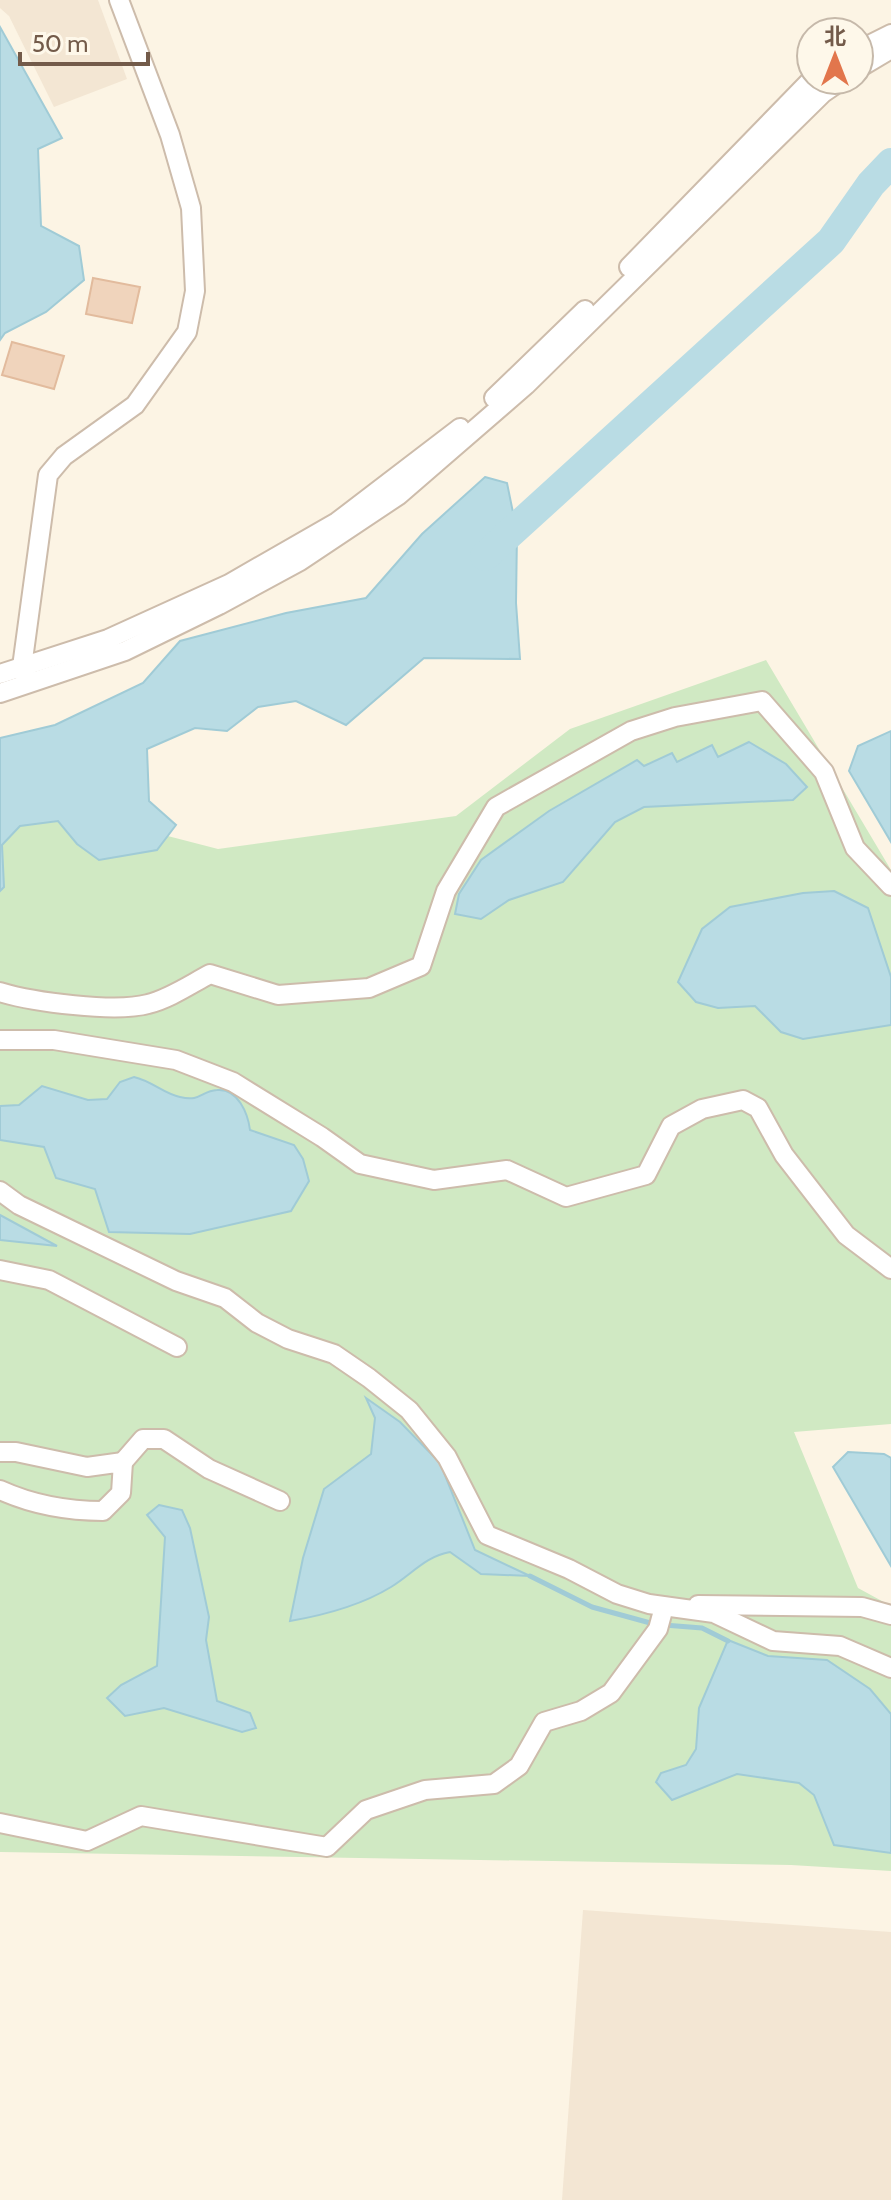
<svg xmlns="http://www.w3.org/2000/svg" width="891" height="2200" font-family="Cabin,'Noto Sans SC',sans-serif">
<rect width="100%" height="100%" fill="#fcf4e4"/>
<g fill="#f3e6d3">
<polygon points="0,0 98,0 127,79 54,107 9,16 0,8"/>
<polygon points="583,1910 891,1932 891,2200 562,2200"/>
</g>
<polygon fill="#d0e9c3" points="766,660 891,870 891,1424 794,1432 858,1588 891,1606 891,1871 791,1865 0,1852 0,797 13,796 218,849 456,816 570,729"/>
<g fill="#b9dce4" stroke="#a0cbd6" stroke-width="2">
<polygon points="0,27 62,138 38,149 41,226 79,246 84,280 46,312 5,333 0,340"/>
<polygon points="485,477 507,483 517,532 516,603 520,659 424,658 346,725 296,701 258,707 227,731 195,728 147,749 149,801 176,825 157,850 99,860 77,844 58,821 20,826 2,845 4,887 0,891 0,738 55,725 143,683 180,641 286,613 366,598 422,534"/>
<polygon points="891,731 891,842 849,771 858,746"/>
<polygon points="749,742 786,764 807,787 793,800 644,807 615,822 563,882 509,900 481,919 455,914 459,894 481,860 549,811 637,760 644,766 672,753 677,762 712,745 718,757"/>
<polygon points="834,891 868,908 891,977 891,1025 803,1039 781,1032 755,1006 718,1008 696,1002 678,982 702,929 730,907 803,893"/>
<path d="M 134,1077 C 152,1081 164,1094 180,1097 C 201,1102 201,1091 217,1090 C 238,1088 248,1114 250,1130 L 294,1145 L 303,1159 L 309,1181 L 291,1211 L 190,1234 L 109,1232 L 95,1189 L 56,1178 L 44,1147 L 0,1140 L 0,1106 L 19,1105 L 42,1086 L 88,1100 L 107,1099 L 120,1082 Z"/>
<polygon points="0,1215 57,1246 0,1240"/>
<path d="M 366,1398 L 400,1422 L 440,1463 L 475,1550 L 530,1576 L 481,1574 L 450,1552 C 426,1556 412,1574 391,1587 C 360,1606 325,1615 290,1621 L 303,1558 L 324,1489 L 371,1454 L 375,1418 Z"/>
<polygon points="848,1452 884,1454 891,1458 891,1566 833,1467"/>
<polygon points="159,1505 182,1510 190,1528 209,1617 206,1640 217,1701 250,1713 256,1728 242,1732 164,1708 125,1716 107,1698 121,1685 157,1666 165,1537 147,1515"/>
<polygon points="728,1640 768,1656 827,1660 870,1689 891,1714 891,1853 834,1845 814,1795 799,1783 737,1774 672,1800 656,1782 661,1773 686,1765 696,1749 699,1708"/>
</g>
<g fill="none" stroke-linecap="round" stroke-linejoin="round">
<g stroke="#a0cbd6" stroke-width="5">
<polyline points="530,1576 592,1607 654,1624"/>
<polyline points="664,1625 702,1628 728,1641"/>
</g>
<polyline stroke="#b9dce4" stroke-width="30" points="485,556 831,241 871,184 891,163"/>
</g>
<g fill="#f0d4bc" stroke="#e2bb9d" stroke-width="2">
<polygon points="93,278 140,287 132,323 86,314"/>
<polygon points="12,342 64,356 54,389 2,375"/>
</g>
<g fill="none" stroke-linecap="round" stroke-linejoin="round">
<defs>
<g id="minor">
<polyline points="859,50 891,34"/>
<polyline points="859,68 891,49"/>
<polyline points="629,267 811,80"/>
<polyline points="494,398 585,310"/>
<polyline points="0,674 108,639 229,584 337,522 460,428"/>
<polyline points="25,674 22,667 48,475 64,456 135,405 187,332 195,291 191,208 170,135 119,0"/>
<polyline points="0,693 125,651 219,605 300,561 399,495 526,385 823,93 842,80"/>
<path d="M 0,992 C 33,1002 115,1013 148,1004 C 169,999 191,984 210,974 L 278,995 L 369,988 L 421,966 L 446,891 L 496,807 L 631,731 L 675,717 L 762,701 L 824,772 L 855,848 L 891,886"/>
<polyline points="0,1040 54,1040 176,1060 233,1082 322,1137 360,1164 434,1180 507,1170 566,1197 646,1175 671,1126 702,1109 743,1100 758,1108 784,1155 846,1235 891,1269"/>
<polyline points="0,1191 19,1205 176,1281 225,1298 257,1323 288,1339 334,1354 369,1378 409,1410 447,1457 487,1535 569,1569 617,1594 649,1604 714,1613 773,1641 840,1646 891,1668"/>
<polyline points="0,1270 49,1280 177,1347"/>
<path d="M 0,1452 L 16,1452 L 87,1467 L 123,1462 L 121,1493 L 103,1511 C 67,1511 33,1505 0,1490"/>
<polyline points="123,1462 143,1439 164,1439 209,1469 280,1501"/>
<polyline points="698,1605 862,1607 891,1615"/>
<polyline points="0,1823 87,1841 141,1816 327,1847 366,1810 425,1790 494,1784 519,1766 544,1722 581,1711 611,1693 658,1629 664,1607"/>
</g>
</defs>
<use href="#minor" stroke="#cdbcab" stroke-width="22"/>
<use href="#minor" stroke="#fff" stroke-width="18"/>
</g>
<g transform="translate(835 56)"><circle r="38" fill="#fef8ea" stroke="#c6b9aa" stroke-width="2"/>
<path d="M0-6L14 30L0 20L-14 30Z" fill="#e2764c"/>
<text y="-12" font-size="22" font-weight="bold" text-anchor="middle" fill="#735b4a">北</text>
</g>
<path d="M20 52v12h128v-12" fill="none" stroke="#735b4a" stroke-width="4"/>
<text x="32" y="52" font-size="24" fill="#735b4a" stroke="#fef8ea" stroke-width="6" paint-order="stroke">50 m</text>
</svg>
